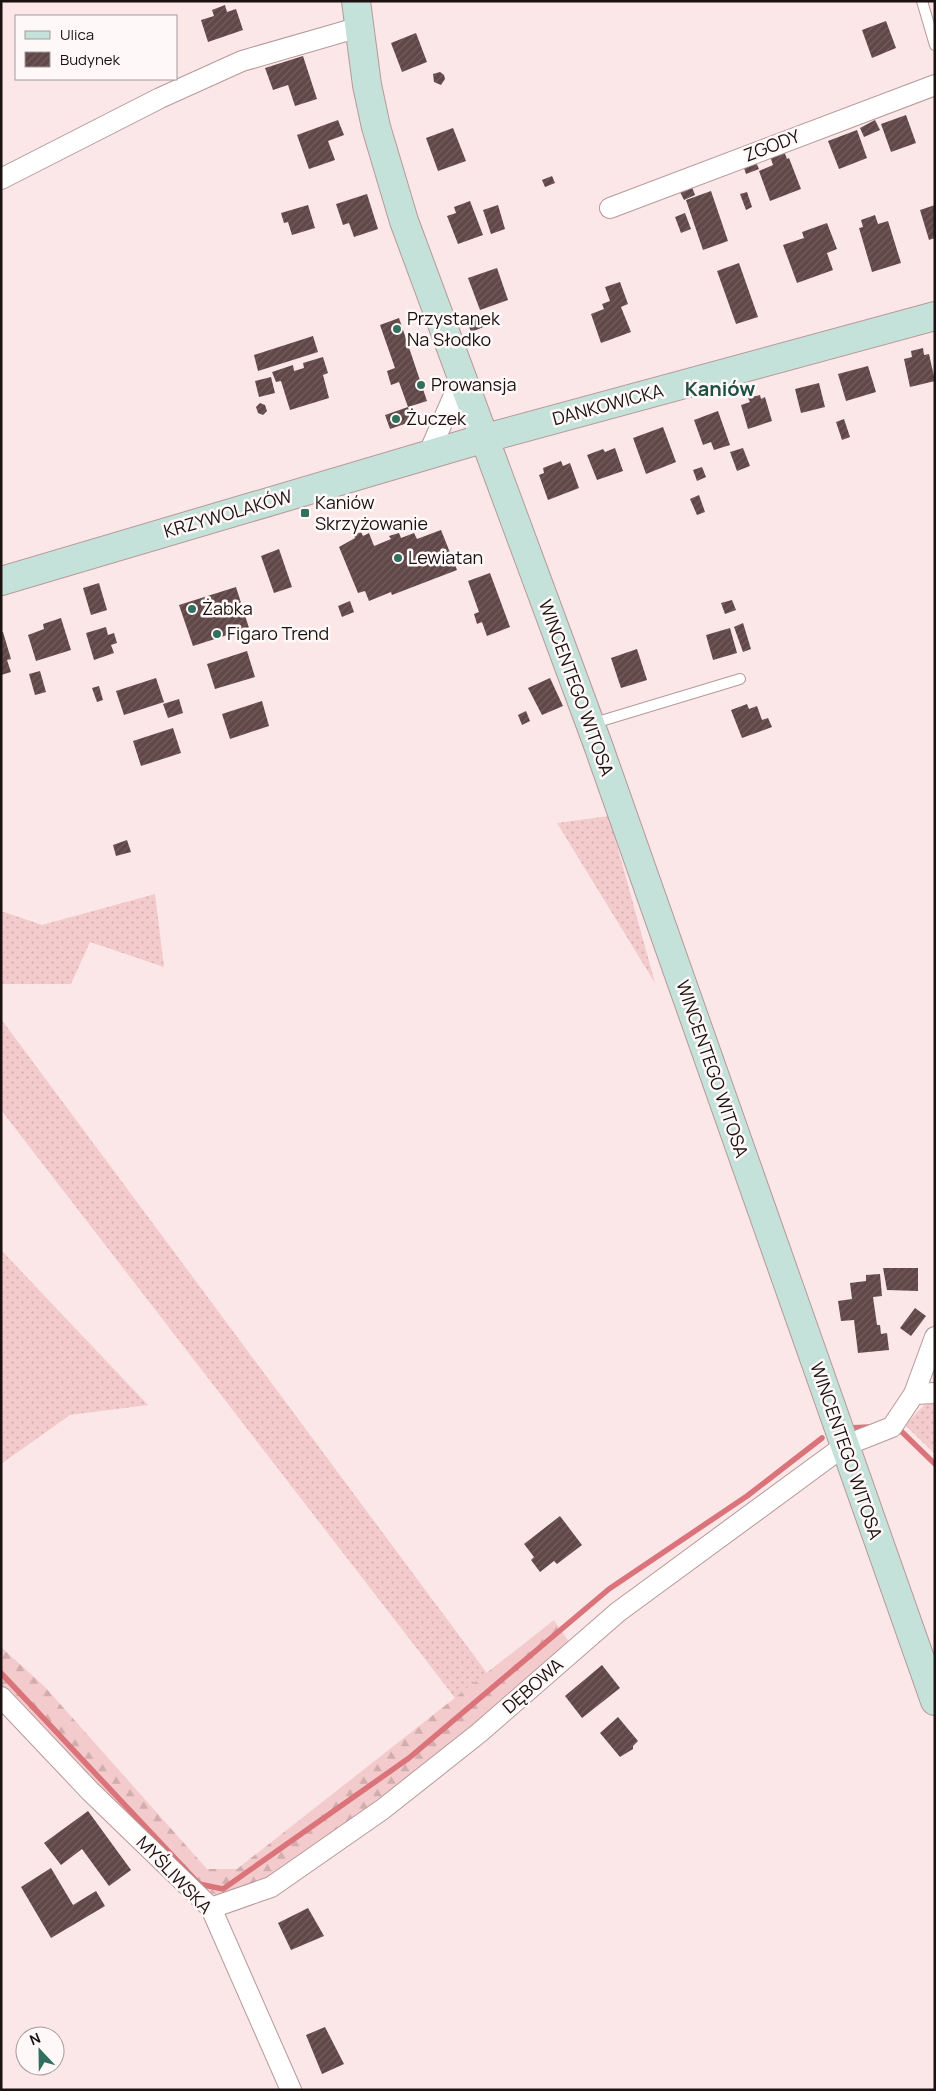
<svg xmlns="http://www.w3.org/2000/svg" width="936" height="2091" font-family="Manrope,sans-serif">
<defs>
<pattern id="grass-dots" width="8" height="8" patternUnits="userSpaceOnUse" patternTransform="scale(1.25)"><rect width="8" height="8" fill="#f4cbcc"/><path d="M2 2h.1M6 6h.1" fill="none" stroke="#d1adae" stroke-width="1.8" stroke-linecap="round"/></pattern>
<pattern id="forest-firs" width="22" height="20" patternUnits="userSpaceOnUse" patternTransform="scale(1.25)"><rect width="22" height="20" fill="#f4cbcc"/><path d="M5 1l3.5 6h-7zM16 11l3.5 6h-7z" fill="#d1adae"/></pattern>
<pattern id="building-hatch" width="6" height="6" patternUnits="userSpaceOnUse" patternTransform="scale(1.25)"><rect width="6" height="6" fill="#614747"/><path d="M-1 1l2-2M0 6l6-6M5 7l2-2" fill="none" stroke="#735e5e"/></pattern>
</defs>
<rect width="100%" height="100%" fill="#fbe7e7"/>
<g fill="url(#grass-dots)">
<polygon points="609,816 655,983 557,823"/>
<polygon points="155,894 164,967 90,942 71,984 1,984 1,911 42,925"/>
<polygon points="1,1019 487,1673 455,1698 1,1110"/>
<polygon points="1,1250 148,1405 70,1415 1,1464"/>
<polygon points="927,1402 935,1402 935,1454 905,1425"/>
</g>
<polygon fill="url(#forest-firs)" points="554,1620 569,1642 474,1729 382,1803 266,1881 223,1897 199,1889 1,1696 1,1647 45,1687 207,1869 237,1869"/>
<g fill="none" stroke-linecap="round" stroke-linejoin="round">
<g stroke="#db747a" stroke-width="5.5">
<polyline points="849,1428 869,1427"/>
<polyline points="900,1430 935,1464"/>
<polyline points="1,1673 199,1884 223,1889 409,1758 609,1589 747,1496 822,1438"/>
</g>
</g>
<g fill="url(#building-hatch)">
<polygon points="225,5 227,12 236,9 243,30 208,42 201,20 214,16 212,10"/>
<polygon points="886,21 896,48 872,58 862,30"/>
<polygon points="416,33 427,62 402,72 391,43"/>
<polygon points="303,56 317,99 295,106 288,85 273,90 265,68"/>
<polygon points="440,72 444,75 445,79 441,85 434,82 433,74"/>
<polygon points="906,115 916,143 891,152 881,124"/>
<polygon points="338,120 344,135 328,141 335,160 309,169 297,135"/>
<polygon points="875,120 880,130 864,137 860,128"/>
<polygon points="453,128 466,161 438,171 426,138"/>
<polygon points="857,130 867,158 839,169 828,141"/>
<polygon points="784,151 787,159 789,158 801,189 770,201 759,171 773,165 770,156"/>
<polygon points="755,160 759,169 746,174 743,165"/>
<polygon points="552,176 555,183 545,187 542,180"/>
<polygon points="692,187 695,195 684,200 680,192"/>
<polygon points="711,191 728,241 703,250 686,200"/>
<polygon points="747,192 752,207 746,210 740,194"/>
<polygon points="367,194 378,229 354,237 349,223 343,225 336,204"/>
<polygon points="470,201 483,235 458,244 447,216 456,213 454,207"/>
<polygon points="308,205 315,228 292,235 288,222 284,223 281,213"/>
<polygon points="498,205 505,229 491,234 483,210"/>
<polygon points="935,205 935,238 929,240 920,210"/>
<polygon points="685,213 691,229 681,233 675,217"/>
<polygon points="875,215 878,224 888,221 901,263 872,272 859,228 863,227 861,220"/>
<polygon points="827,223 837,249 827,253 833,270 797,283 783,245 804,238 802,232"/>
<polygon points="739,263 758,317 736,324 717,271"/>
<polygon points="497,268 508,300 480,310 468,278"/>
<polygon points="620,282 628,304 621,307 631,332 601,343 591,314 604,309 602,304 610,301 605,287"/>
<polygon points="480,314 482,319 488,316 491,324 471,332 466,319"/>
<polygon points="399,318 427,401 408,407 413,421 390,429 385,415 408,407 399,382 391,385 387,371 395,368 380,325"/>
<polygon points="313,336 318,352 258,371 254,355"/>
<polygon points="923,348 924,355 929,354 935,381 910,387 904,359 912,357 911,351"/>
<polygon points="323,357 328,373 323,375 329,398 290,410 281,381 276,382 272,372 293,365 294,371 304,368 303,363"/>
<polygon points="868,366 876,392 846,401 838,374"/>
<polygon points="271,377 275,393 259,397 255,381"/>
<polygon points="819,383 825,407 801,413 795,389"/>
<polygon points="760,395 761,399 765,397 772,421 748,429 741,405 750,402 748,398"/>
<polygon points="260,403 265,405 267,411 263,415 258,413 256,407"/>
<polygon points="718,411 730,445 714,450 711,442 703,445 694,420"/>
<polygon points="844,419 850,437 842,440 836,422"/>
<polygon points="663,427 676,462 646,474 633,438"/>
<polygon points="615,448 623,471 597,480 587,455 603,449 605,452"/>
<polygon points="743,448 750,466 737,471 730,452"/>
<polygon points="561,461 563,466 570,463 579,488 548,500 539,475 544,473 543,468"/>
<polygon points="702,467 706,477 697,481 693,470"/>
<polygon points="699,495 705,512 697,515 690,499"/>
<polygon points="441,530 457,570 392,595 391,592 369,601 365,591 358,593 339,547 355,538 354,535 361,532 363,536 369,533 374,546 391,539 389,536 399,533 401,538 414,533 417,539"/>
<polygon points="279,549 292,587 274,593 261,556"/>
<polygon points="490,573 510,627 487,636 482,622 477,624 474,614 479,612 468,581"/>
<polygon points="99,583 107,610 91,615 83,588"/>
<polygon points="236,587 249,628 193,646 179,605"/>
<polygon points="732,600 736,610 725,614 721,603"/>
<polygon points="350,601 354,612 342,617 338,606"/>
<polygon points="61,618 71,650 36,661 28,635 44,629 43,624"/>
<polygon points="743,623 751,649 743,652 734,627"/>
<polygon points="106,627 108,635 114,633 117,643 111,645 114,653 94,660 86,633"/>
<polygon points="730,628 737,653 713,660 706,635"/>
<polygon points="3,632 11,659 7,660 11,672 1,675 1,633"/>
<polygon points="637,649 647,680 621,688 611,658"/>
<polygon points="247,651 255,677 215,689 207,664"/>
<polygon points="40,671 46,692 35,695 29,674"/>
<polygon points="156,678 164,702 124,715 116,691"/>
<polygon points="550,678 563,706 542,715 528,688"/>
<polygon points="99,686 103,700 97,702 92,688"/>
<polygon points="179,699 183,713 168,718 163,704"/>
<polygon points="262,701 269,726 230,739 222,714"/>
<polygon points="747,704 749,709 757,706 762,720 768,718 772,727 742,738 731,710"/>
<polygon points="526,711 530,721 522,725 518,715"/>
<polygon points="173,728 181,753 141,766 133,741"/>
<polygon points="127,840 131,852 116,856 113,845"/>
<polygon points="883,1268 918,1268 918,1291 887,1290"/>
<polygon points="880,1274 882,1296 873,1297 877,1325 880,1325 881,1334 887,1333 889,1350 858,1353 854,1320 841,1321 838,1301 852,1299 850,1283 866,1281 866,1275"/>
<polygon points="915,1308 926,1316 911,1336 900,1328"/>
<polygon points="560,1516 582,1545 557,1564 554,1561 540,1572 531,1560 534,1557 524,1544"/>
<polygon points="602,1665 620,1688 582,1718 565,1696"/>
<polygon points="618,1717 638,1741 633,1746 633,1749 620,1757 600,1733"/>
<polygon points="88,1811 131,1870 109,1886 82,1849 61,1865 44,1843"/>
<polygon points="51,1868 73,1905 96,1891 105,1906 51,1938 21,1887"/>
<polygon points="308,1908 324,1936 291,1950 278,1923"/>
<polygon points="325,2027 344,2064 322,2074 306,2035"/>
</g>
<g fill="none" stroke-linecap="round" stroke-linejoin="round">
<defs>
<g id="lane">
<polyline points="922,1 935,45"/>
<polyline points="591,724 740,679"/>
</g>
<g id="street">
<polyline points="1,179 160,98 242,61 346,31 360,29"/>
<polyline points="610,208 935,85"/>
<polyline points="428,455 462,377"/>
<polyline points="914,1394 935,1393"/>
<polyline points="1,1697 90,1791 211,1908 291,2090"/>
<polyline points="211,1908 271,1887 383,1809 479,1733 618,1612 844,1446 892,1427 914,1394 935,1337"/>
</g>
<g id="secondary">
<polyline points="356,1 367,85 376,127 404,221 598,745 935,1701"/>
<polyline points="1,581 475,441 935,316"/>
</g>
</defs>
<use href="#lane" stroke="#b7999a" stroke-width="12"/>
<use href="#street" stroke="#b7999a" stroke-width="22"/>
<use href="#secondary" stroke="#b7999a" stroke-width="30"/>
<use href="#lane" stroke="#fff" stroke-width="10"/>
<use href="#street" stroke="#fff" stroke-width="20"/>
<use href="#secondary" stroke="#c4e2da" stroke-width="28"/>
</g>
<g fill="#31705e" stroke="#fff8f8" stroke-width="2">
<circle cx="397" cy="329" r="5"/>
<circle cx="421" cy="385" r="5"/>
<circle cx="396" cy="419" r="5"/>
<rect x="300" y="508" width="10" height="10" rx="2.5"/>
<circle cx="398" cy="558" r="5"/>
<circle cx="192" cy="609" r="5"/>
<circle cx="217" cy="634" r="5"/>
</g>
<g text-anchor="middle" stroke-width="5" stroke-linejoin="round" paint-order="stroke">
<g font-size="18" fill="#1b1111" stroke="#fff8f8">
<text transform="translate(772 146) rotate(-21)" y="6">ZGODY</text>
<text transform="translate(608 405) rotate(-15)" y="6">DANKOWICKA</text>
<text transform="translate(228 514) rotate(-16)" y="6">KRZYWOLAKÓW</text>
<text transform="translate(576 688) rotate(70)" y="6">WINCENTEGO WITOSA</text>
<text transform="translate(712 1069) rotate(71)" y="6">WINCENTEGO WITOSA</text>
<text transform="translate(846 1451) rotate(71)" y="6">WINCENTEGO WITOSA</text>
<text transform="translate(533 1686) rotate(-41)" y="6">DĘBOWA</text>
<text transform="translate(174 1875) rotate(46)" y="6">MYŚLIWSKA</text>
</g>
<g font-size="18" fill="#1b1111" stroke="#fff8f8" text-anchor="start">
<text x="407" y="325">Przystanek<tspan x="407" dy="21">Na Słodko</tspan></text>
<text x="431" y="391">Prowansja</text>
<text x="406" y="425">Żuczek</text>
<text x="315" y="509">Kaniów<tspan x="315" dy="21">Skrzyżowanie</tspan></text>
<text x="408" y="564">Lewiatan</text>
<text x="202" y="615">Żabka</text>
<text x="227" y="640">Figaro Trend</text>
</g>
<g font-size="20" font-weight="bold" fill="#1e5143" stroke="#fff8f8">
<text x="720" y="396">Kaniów</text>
</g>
</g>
<rect width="936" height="2091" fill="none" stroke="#1b1111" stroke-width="5"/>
<rect x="15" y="15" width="162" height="65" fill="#fff8f8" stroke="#a49c9c"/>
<rect x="25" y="31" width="25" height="8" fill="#c4e2da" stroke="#a49c9c"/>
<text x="60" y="40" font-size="15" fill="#1b1111">Ulica</text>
<rect x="25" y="52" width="25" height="15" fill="url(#building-hatch)" stroke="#a49c9c"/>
<text x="60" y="65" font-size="15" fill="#1b1111">Budynek</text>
<g transform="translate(40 2051) rotate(338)"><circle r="24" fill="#fff8f8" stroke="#a49c9c"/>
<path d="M0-4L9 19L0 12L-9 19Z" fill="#31705e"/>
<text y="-8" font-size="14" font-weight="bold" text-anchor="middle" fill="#1b1111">N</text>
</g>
</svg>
